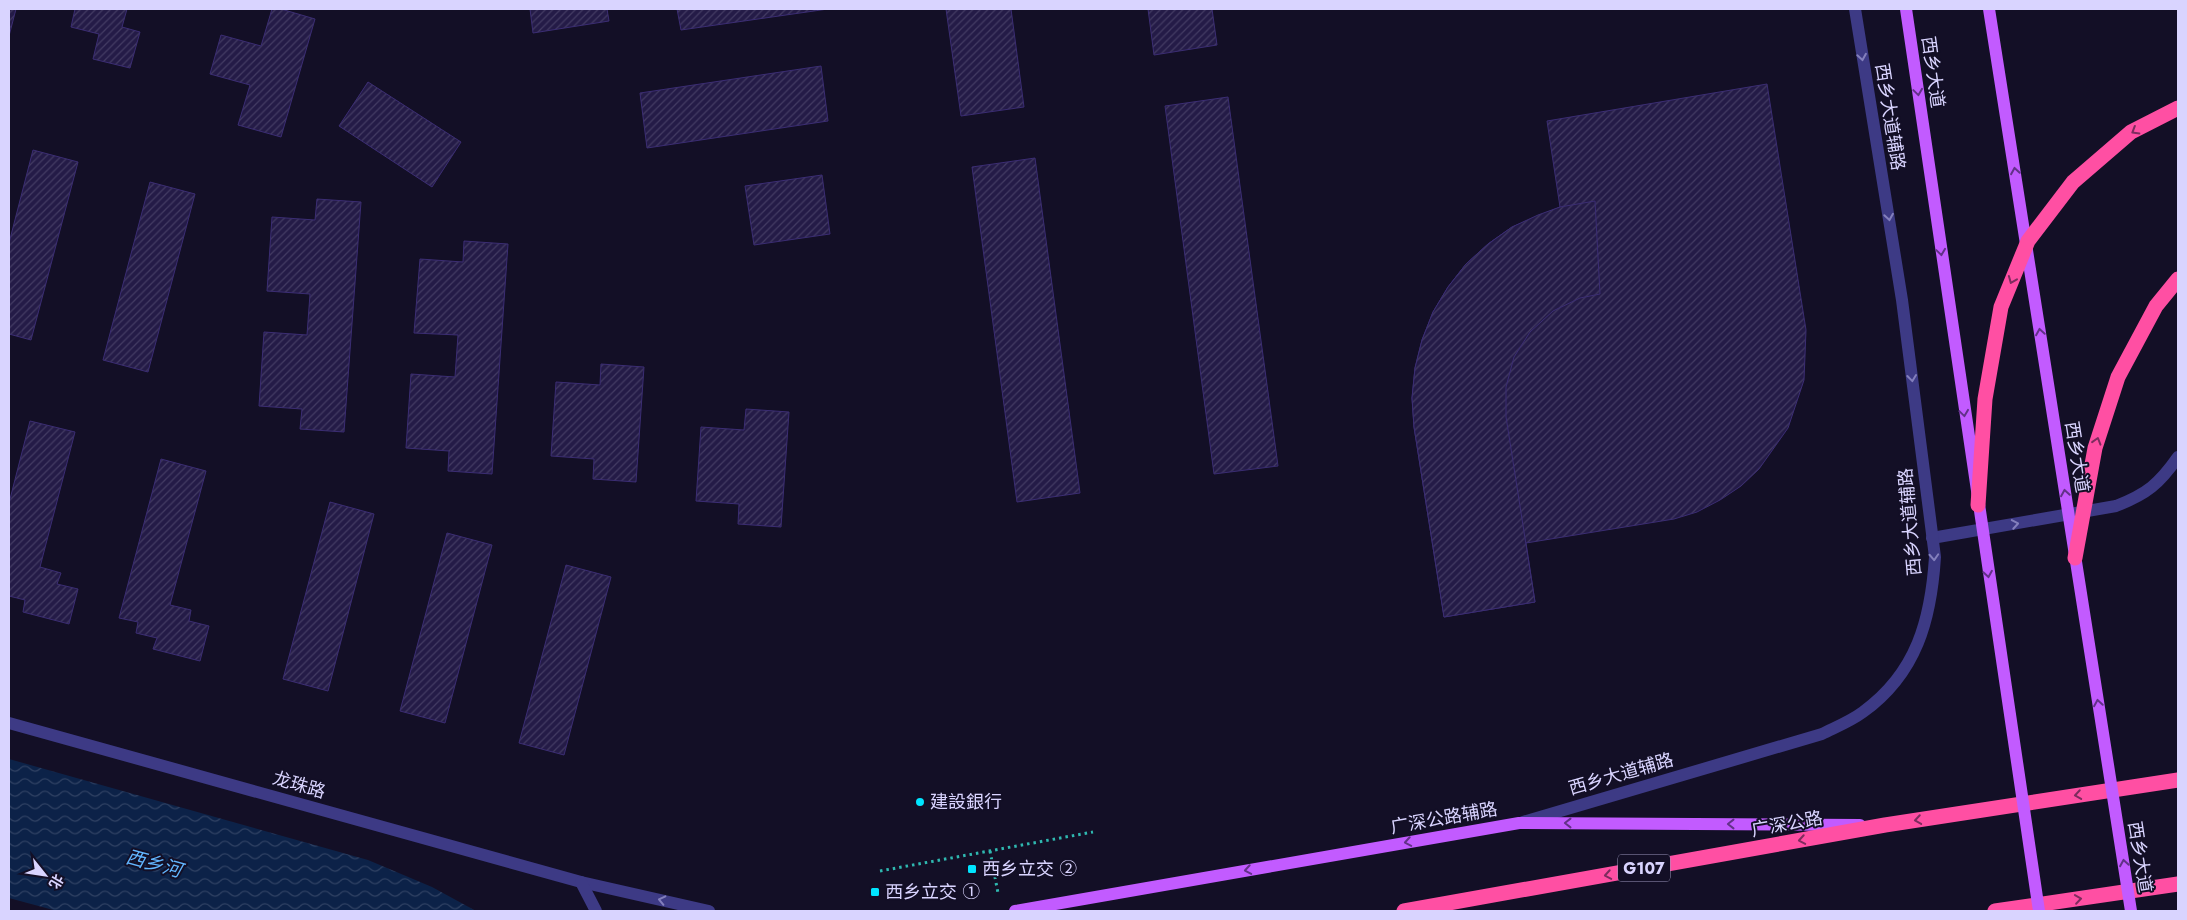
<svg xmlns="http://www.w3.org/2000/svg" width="2187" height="920" font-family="Jost,'Noto Sans SC',sans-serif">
<defs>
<pattern id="water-waves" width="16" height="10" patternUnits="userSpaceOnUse" patternTransform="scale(1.25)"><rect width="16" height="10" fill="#0c2248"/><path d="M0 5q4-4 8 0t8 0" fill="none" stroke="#2f4163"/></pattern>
<pattern id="building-hatch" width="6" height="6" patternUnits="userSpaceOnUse" patternTransform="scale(1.25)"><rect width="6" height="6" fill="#241b47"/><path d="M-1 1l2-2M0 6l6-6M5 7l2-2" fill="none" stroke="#433b63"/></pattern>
</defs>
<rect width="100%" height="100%" fill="#130f26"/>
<polygon fill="url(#water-waves)" points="9,759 368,860 432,887 476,911 57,911 9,898"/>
<g fill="url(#building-hatch)" stroke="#3b2d73">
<polygon points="9,9 16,9 9,36"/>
<polygon points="75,9 127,9 122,27 140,32 130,68 93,59 99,34 71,27"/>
<polygon points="272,9 281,9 315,19 281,137 238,125 250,85 210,74 221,35 261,46"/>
<polygon points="530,9 607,9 609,21 533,33"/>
<polygon points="677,9 828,9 681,30"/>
<polygon points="946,9 1011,9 1024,107 961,116"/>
<polygon points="1148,9 1212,9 1217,45 1154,55"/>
<polygon points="821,66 828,121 647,148 640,93"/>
<polygon points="368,82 461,142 432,187 339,126"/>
<polygon points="1767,84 1806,330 1804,380 1788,428 1759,469 1741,486 1720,500 1697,512 1674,519 1526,543 1535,602 1444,617 1414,427 1412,398 1415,368 1422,340 1433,312 1448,287 1466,264 1488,244 1512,227 1560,207 1547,121"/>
<polygon points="1228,97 1278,466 1214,474 1165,106"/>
<polygon points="33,150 78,162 31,340 9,334 9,243"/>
<polygon points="1035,158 1080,493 1017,502 972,167"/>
<polygon points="822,175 830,234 754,245 745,186"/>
<polygon points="150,182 195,194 148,372 103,360"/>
<polygon points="317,199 361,202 344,432 300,429 302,409 259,406 264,332 307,335 310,294 267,291 272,217 315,220"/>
<polygon points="1595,201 1600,294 1580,298 1553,311 1530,332 1514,357 1506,387 1506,417 1535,602 1444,617 1414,427 1412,398 1415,368 1422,340 1433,312 1448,287 1466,264 1488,244 1512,227 1538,215 1560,207"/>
<polygon points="464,241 508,244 492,474 448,471 449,451 406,448 411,374 455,377 458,335 414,333 420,259 463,262"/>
<polygon points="601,364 644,367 636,482 593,479 594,459 551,456 556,382 600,385"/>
<polygon points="746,409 789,412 781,527 738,524 739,504 696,501 701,427 744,430"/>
<polygon points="30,421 75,432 40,567 61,573 57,584 78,589 69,624 23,612 25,600 9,596 9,503"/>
<polygon points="161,459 206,471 170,605 191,610 189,621 209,626 200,661 153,649 157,638 136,633 138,622 119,618"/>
<polygon points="330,502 374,514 328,691 283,679"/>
<polygon points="447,533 492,545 445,723 400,711"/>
<polygon points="566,565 611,577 564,755 519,743"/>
</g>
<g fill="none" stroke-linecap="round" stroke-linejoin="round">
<g stroke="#2fb8b0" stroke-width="3" stroke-dasharray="2.5 4" stroke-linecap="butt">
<polyline points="990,851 998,893"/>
<polyline points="880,871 1093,832"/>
</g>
<g stroke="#3d3a85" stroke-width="12">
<path d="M 1932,538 L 2116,506 C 2147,494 2159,484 2178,457"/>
<polyline points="9,723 581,882 709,911"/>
<path d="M 1523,822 L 1822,734 C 1836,727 1851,721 1863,712 C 1917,673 1931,619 1935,557 L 1902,300 L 1855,9"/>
<polyline points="581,882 596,911"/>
</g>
<polyline stroke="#c25bff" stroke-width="12" points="1015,911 1519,823 1860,825"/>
<g stroke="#ff4fa3" stroke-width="15">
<polyline points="1404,911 1885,825 2178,780"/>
<polyline points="1995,911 2178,884"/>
</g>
<g stroke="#c25bff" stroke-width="12">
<polyline points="1906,9 2039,911"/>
<polyline points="1989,9 2131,911"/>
</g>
<g stroke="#ff4fa3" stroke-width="15">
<polyline points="1978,505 1985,399 2001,307 2028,241 2073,182 2131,132 2178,108"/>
<polyline points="2075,558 2095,448 2118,377 2156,306 2178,279"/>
</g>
</g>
<defs><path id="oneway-chevron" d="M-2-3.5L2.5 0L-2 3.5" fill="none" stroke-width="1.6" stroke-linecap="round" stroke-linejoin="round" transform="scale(1.25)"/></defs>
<g stroke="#837fbc">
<use href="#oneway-chevron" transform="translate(1862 57) rotate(81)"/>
<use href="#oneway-chevron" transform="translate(1889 217) rotate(81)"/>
<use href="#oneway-chevron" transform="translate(1912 378) rotate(83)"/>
<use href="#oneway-chevron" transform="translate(2015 524) rotate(-10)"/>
<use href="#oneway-chevron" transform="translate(1934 557) rotate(87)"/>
<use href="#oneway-chevron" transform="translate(662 900) rotate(-167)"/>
</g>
<g stroke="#623188">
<use href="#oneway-chevron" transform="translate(1918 92) rotate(82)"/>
<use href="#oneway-chevron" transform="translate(2015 171) rotate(-99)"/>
<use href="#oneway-chevron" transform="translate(1941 252) rotate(82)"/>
<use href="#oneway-chevron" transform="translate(2040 332) rotate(-99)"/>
<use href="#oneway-chevron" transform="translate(1964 413) rotate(82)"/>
<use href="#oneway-chevron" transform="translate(2065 493) rotate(-99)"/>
<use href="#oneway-chevron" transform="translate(1988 574) rotate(81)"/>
<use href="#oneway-chevron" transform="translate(2098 703) rotate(-99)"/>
<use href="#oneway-chevron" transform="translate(1568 823) rotate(-180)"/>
<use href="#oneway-chevron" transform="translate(1731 824) rotate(-180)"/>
<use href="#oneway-chevron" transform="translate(1408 842) rotate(170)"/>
<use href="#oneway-chevron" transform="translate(2124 863) rotate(-99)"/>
<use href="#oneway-chevron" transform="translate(1248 870) rotate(170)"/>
</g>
<g stroke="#7d2c5e">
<use href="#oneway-chevron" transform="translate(2135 131) rotate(149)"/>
<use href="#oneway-chevron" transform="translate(2012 280) rotate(112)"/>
<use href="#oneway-chevron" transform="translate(2097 441) rotate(-73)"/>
<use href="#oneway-chevron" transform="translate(2078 795) rotate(171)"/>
<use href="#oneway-chevron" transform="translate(1918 820) rotate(171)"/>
<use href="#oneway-chevron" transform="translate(1802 840) rotate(170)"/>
<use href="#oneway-chevron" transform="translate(1608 875) rotate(170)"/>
<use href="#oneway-chevron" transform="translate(2078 899) rotate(-8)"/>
</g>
<g fill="#00e5ff" stroke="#130f26" stroke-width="2">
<circle cx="920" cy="802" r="5"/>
<rect x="967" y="864" width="10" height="10" rx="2.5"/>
<rect x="870" y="887" width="10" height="10" rx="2.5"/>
</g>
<g text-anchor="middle" stroke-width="4" stroke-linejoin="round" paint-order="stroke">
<rect fill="#130f26" stroke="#9e99be" stroke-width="1" x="1618" y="854.5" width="52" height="27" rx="4"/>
<g font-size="16" font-weight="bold" fill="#d9d4ff">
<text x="1644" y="874">G107</text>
</g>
<g font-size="18" fill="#d9d4ff" stroke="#130f26">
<text transform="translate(1933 72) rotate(82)" y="6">西乡大道</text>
<text transform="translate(1890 117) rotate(81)" y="6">西乡大道辅路</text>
<text transform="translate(2077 457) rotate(81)" y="6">西乡大道</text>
<text transform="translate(1910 522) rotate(-95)" y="6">西乡大道辅路</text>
<text transform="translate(1621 774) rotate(-16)" y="6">西乡大道辅路</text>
<text transform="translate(299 785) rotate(16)" y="6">龙珠路</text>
<text transform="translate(1444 818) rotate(-10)" y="6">广深公路辅路</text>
<text transform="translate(1787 824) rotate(-10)" y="6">广深公路</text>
<text transform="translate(2140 857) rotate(81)" y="6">西乡大道</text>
</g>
<g font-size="18" fill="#d9d4ff" stroke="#130f26" text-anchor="start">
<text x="930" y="808">建設銀行</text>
<text x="982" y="875">西乡立交 ②</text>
<text x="885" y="898">西乡立交 ①</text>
</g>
<g font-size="19" font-style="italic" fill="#62b6ff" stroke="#130f26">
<text transform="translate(154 863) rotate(15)" y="7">西乡河</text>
</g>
</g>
<rect width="2187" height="920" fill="none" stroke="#d9d4ff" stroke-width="20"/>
<g transform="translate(45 875) rotate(120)" stroke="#130f26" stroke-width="4" paint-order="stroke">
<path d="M0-4L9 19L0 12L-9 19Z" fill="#d9d4ff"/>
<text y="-8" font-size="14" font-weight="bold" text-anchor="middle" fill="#d9d4ff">北</text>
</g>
</svg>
